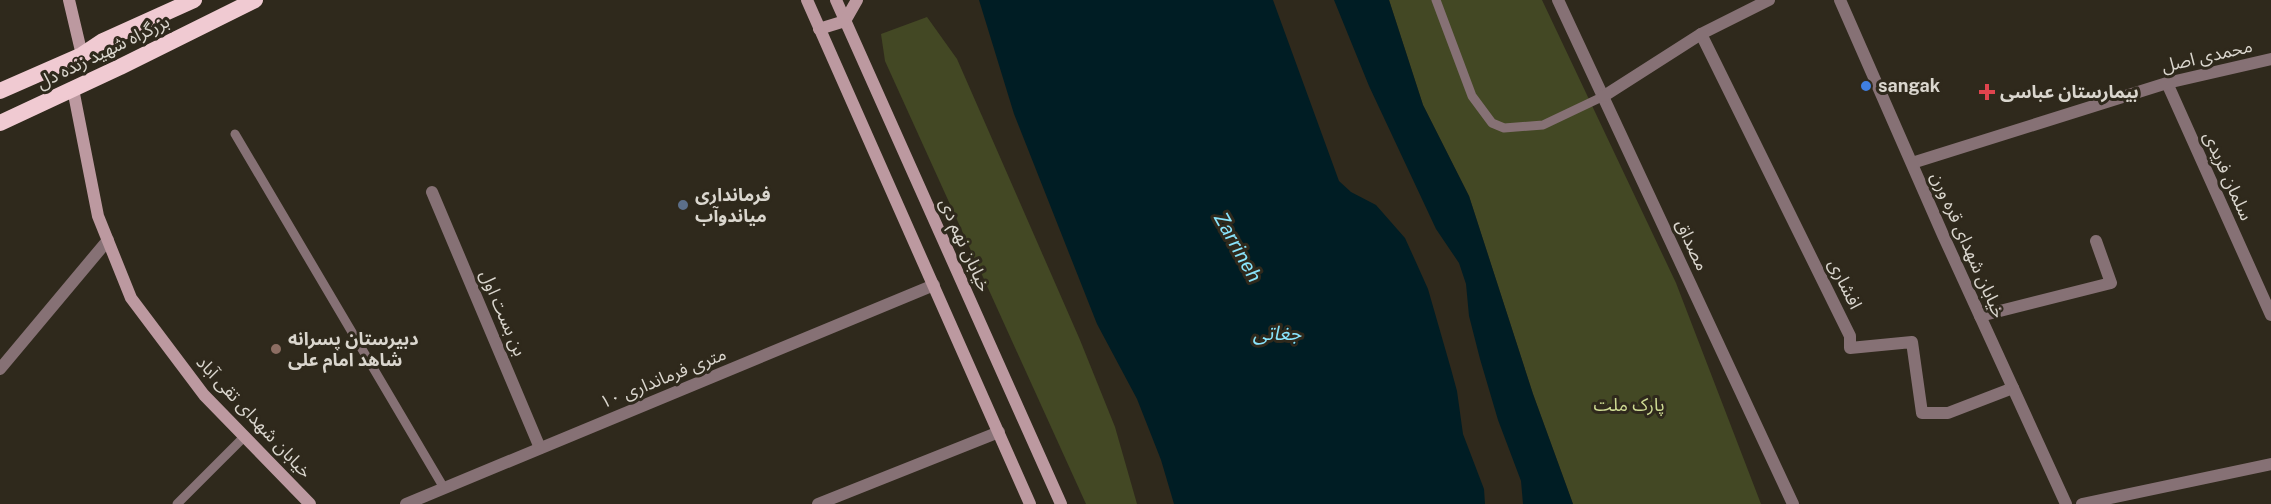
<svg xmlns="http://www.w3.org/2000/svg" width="2271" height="504" font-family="'Public Sans','Noto Sans Arabic',sans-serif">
<rect width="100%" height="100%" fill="#2f291c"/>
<g fill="#434824">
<polygon points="1389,0 1542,0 1676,283 1761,504 1573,504 1533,394 1469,196 1423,105"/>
<polygon points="927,17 957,59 1080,340 1115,427 1137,504 1086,504 885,61 881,34"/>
</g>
<g fill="#001d24">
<polygon points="979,0 1273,0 1339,181 1351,192 1376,205 1405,238 1415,260 1428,289 1451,369 1457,391 1463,434 1484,489 1485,504 1174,504 1161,460 1137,399 1097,324 1014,114"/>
<polygon points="1334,0 1389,0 1423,105 1469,196 1533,394 1573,504 1523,504 1521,481 1498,420 1480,359 1469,316 1466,284 1459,263 1436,229 1369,86"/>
</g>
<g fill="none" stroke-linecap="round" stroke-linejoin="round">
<g stroke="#867175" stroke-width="9">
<polyline points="1436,0 1472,96 1492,123 1504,128 1543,125 1604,96"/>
<polyline points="235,134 444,488"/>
<polyline points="177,504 244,437"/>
</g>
<g stroke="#867175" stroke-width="12">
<polyline points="1558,0 1793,504"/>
<polyline points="1701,34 1850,336 1850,348 1912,342 1922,413 1948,413 2013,388"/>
<polyline points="2167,83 2271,315"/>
<polyline points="1604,96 1701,34 1769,0"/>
<polyline points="1912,163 2167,83 2271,59"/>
<polyline points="432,192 540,448"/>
<polyline points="1980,316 2111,283 2096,241"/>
<polyline points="406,504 934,285"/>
<polyline points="818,504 999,432"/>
<polyline points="2082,504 2271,464"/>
</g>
<g stroke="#867175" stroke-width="12">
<polyline points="1840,0 1943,235 2066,504"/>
<polyline points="0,369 108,240"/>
</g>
<g stroke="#bc99a0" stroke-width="12">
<polyline points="69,0 82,55"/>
<polyline points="807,0 1030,504"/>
<polyline points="836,0 1061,504"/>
<polyline points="819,29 845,21 857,0"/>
<polyline points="73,89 98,216 131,298 204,395 310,504"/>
</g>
<g stroke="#f0cad2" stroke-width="16">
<polyline points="0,91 82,55 103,41 194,0"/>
<polyline points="0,123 120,67 255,0"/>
</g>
</g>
<circle fill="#3f7fe0" stroke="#2f291c" stroke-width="2" cx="1866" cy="86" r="6"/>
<path fill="#e0444e" stroke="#2f291c" stroke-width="2" d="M1984 83h6v6h6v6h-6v6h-6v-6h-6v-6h6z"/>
<circle fill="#5c6f8a" stroke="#2f291c" stroke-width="2" cx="683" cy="205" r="6"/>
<circle fill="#8d6e63" stroke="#2f291c" stroke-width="2" cx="276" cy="349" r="6"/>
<g text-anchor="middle" stroke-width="6" stroke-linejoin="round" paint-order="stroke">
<g font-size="18" fill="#dad6ce" stroke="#2f291c">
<text transform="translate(103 52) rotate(-26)" y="6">بزرگراه شهید زنده دل</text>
<text transform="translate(2207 56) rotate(-13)" y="6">محمدی اصل</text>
<text transform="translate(2228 176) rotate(66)" y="6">سلمان فریدی</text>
<text transform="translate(965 245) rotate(66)" y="6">خیابان نهم دی</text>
<text transform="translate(1692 245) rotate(65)" y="6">مصداق</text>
<text transform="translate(1968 245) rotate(66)" y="6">خیابان شهدای قره ورن</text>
<text transform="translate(1845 284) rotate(64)" y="6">افشاری</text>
<text transform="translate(503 313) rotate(67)" y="6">بن بست اول</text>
<text transform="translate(663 378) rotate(-22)" y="6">۱۰ متری فرمانداری</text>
<text transform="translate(254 417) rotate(47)" y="6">خیابان شهدای تقی آباد</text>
</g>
<g font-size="18" font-weight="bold" fill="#dad6ce" stroke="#2f291c" text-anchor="start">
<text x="1878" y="92">sangak</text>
<text x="2000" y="98">بیمارستان عباسی</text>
<text x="695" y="201">فرمانداری<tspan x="695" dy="21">میاندوآب</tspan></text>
<text x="288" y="345">دبیرستان پسرانه<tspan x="288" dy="21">شاهد امام علی</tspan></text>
</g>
<g font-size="18" fill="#ceda93" stroke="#2f291c">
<text x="1629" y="411">پارک ملت</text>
</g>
<g font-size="20" font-style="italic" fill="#89e4fc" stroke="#2f291c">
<text transform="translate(1238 247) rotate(61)" y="7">Zarrineh</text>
<text x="1277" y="340">جغاتی</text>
</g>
</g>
</svg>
